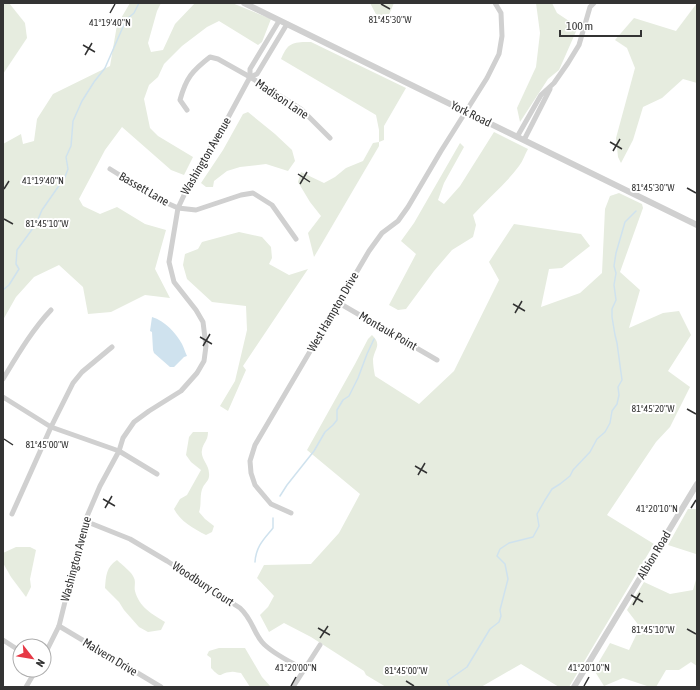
<svg xmlns="http://www.w3.org/2000/svg" width="700" height="690" font-family="'Asap Condensed',sans-serif">
<rect width="100%" height="100%" fill="#fff"/>
<g fill="#e6ecdf">
<polygon points="3,3 9,3 25,23 27,38 3,74"/>
<polygon points="130,3 161,3 157,11 148,43 151,52 163,50 175,24 195,3 232,3 271,19 262,42 258,45 219,21 207,27 182,46 164,64 158,77 149,85 144,99 150,128 158,136 193,157 184,175 171,170 122,127 105,150 79,199 83,206 100,214 117,207 145,224 166,230 155,269 170,298 145,295 111,312 88,314 83,287 59,265 34,277 16,297 3,320 3,144 21,134 23,144 34,141 37,119 53,94 110,66 117,25"/>
<polygon points="370,3 394,3 388,17 378,18"/>
<polygon points="536,3 552,3 557,13 578,27 559,70 548,79 520,122 517,108 536,67 540,33"/>
<polygon points="697,3 697,83 683,79 662,98 643,107 633,140 621,163 618,157 616,138 635,68 627,48 615,40 634,18 676,31"/>
<path d="M 303,42 L 311,42 L 406,88 L 384,126 L 384,140 L 379,142 L 379,146 L 314,257 L 308,233 L 321,216 L 310,202 L 298,182 L 301,172 L 324,183 L 335,177 L 346,168 L 363,161 L 373,143 L 379,142 L 379,130 L 376,115 L 281,59 C 287,46 289,43 303,42 Z"/>
<polygon points="248,112 275,134 292,150 295,161 288,171 266,164 240,167 227,171 214,181 213,187 206,187 201,183 223,150 243,114"/>
<path d="M 494,132 L 528,149 C 525,154 523,161 519,166 C 506,184 488,198 473,215 L 476,225 L 473,237 L 452,250 L 434,271 L 406,309 L 398,310 L 389,305 L 416,254 L 401,241 L 414,223 L 460,143 L 464,147 L 444,183 L 438,200 L 444,204 L 460,186 Z"/>
<path d="M 619,193 L 642,204 L 643,208 L 620,272 L 640,290 L 629,328 L 663,313 L 679,311 L 691,335 L 668,371 L 690,387 L 670,427 L 656,442 L 607,515 L 654,544 L 569,687 L 559,687 L 521,664 L 481,687 L 386,687 L 366,675 L 364,671 L 311,637 L 284,623 L 269,632 L 260,615 L 268,607 L 274,596 L 257,578 L 264,565 L 311,564 L 339,533 L 360,494 L 307,450 L 355,364 L 368,339 L 372,335 C 382,345 375,348 373,359 C 373,365 374,371 375,376 L 419,404 L 454,371 L 499,280 L 489,262 L 514,224 L 581,234 L 590,246 L 562,268 L 549,269 L 541,307 L 580,293 L 602,273 L 605,209 L 610,196 Z"/>
<polygon points="239,232 262,237 271,247 272,258 269,264 289,275 308,269 243,366 246,370 228,411 220,406 235,381 247,330 246,306 212,302 187,279 183,265 185,254 198,249 202,242"/>
<path d="M 193,432 L 208,432 C 208,441 203,443 202,450 C 200,458 209,465 209,473 C 210,480 206,482 203,487 C 199,495 202,504 199,512 L 205,519 L 214,526 L 212,532 L 206,535 C 194,529 180,521 174,509 L 180,499 L 187,495 L 201,470 L 191,462 L 186,455 L 189,437 Z"/>
<polygon points="688,509 697,509 697,558 696,554 668,545"/>
<polygon points="16,547 30,547 36,550 30,579 31,587 26,597 11,577 3,563 3,553"/>
<path d="M 117,560 C 122,565 132,572 134,578 C 136,582 134,587 135,591 C 139,607 152,614 165,622 L 161,630 L 148,632 L 139,627 L 124,610 L 119,602 L 105,588 C 106,576 106,567 117,560 Z"/>
<polygon points="697,576 697,666 691,662 679,670 666,670 656,687 650,687 623,678 604,686 594,670 610,643 629,650 640,627 627,610 644,582 670,594 693,590"/>
<path d="M 219,648 L 245,648 L 262,677 L 271,687 L 250,687 L 241,673 C 238,673 234,671 231,672 C 219,672 223,681 211,668 L 211,658 L 207,655 L 209,651 Z"/>
</g>
<path fill="#cfe2ee" d="M 152,317 C 165,321 175,332 182,344 C 184,348 185,352 187,356 L 184,357 L 174,367 L 170,367 L 154,353 L 153,350 L 152,332 L 150,331 Z"/>
<g fill="none" stroke-linecap="round" stroke-linejoin="round">
<g stroke="#cfe2ee" stroke-width="1.5">
<polyline points="3,290 9,285 19,269 16,264 17,250 36,224 42,210 65,177 68,169 66,157 71,146 73,121 82,101 94,82 105,68 126,20 134,13 139,3"/>
<polyline points="280,496 287,485 314,451 325,432 333,425 337,420 337,410 343,400 349,396 358,378 367,354 374,339"/>
<path d="M 255,562 C 256,546 264,539 273,528 L 273,518"/>
<polyline points="450,687 447,681 467,667 490,629 499,622 501,616 500,610 508,579 505,564 497,556 500,549 509,543 533,537 539,526 537,514 545,500 552,489 560,484 570,476 573,470 590,452 597,439 605,432 610,423 612,411 617,404 619,395 618,387 622,380 617,343 615,335 612,317 612,309 616,300 614,285 616,273 614,266 616,253 625,222 636,211"/>
</g>
<g stroke="#d0d0d0" stroke-width="5">
<polyline points="250,77 257,74 287,24"/>
<path d="M 187,110 L 180,100 C 186,78 192,71 210,57 L 218,59 L 250,77 L 301,109 L 330,138"/>
<polyline points="517,137 541,95 554,83 568,63 579,45 590,7 594,3"/>
<polyline points="524,140 550,89"/>
<polyline points="110,169 158,199 178,208 196,210 241,195 253,193 272,205 296,239"/>
<polyline points="339,303 437,360"/>
<path d="M 3,379 C 17,356 32,330 51,310"/>
<polyline points="3,397 51,427 119,451 157,474"/>
<polyline points="291,513 271,504 255,485 251,473 250,461 255,445 369,251 382,233 398,221 408,207 441,151 487,78 499,54 502,36 501,13 495,3"/>
<polyline points="12,514 51,427 73,383 82,372 112,347"/>
<path d="M 85,521 L 130,539 L 167,561 L 240,608 C 252,619 253,631 262,642 C 271,653 291,662 303,669"/>
<polyline points="59,626 161,687"/>
<polyline points="3,640 20,651"/>
<polyline points="44,656 59,626 85,521 100,486 119,451 123,438 134,422 149,411 181,391 197,373 204,361 206,346 203,322 196,310 174,282 169,262 178,208 193,176 223,127 250,77 250,69 279,21"/>
<polyline points="26,687 36,670"/>
<polyline points="293,687 320,645"/>
</g>
<g stroke="#d0d0d0" stroke-width="6">
<polyline points="244,3 697,225"/>
<polyline points="574,687 697,484"/>
</g>
</g>
<path fill="none" stroke="#333" stroke-width="1.5" d="M 381,4 L 390,9M 110,13 L 115,4M 83,45 L 95,52M 85,55 L 92,43M 610,142 L 622,149M 613,151 L 620,139M 298,174 L 310,182M 300,184 L 307,172M 687,188 L 696,193M 4,189 L 9,181M 4,219 L 13,224M 513,304 L 525,311M 515,313 L 522,301M 200,337 L 212,344M 203,346 L 210,334M 687,409 L 696,414M 4,439 L 13,445M 415,466 L 427,473M 418,475 L 425,463M 103,499 L 115,506M 105,508 L 112,496M 691,508 L 696,500M 631,595 L 643,602M 633,605 L 640,593M 318,628 L 330,635M 687,629 L 696,634M 320,638 L 328,626M 406,681 L 414,686M 291,686 L 296,677M 584,686 L 589,677"/>
<g text-anchor="middle" stroke-width="4" stroke-linejoin="round" paint-order="stroke">
<g font-size="12" fill="#333" stroke="#fff">
<text transform="translate(282 99) rotate(34)" y="4">Madison Lane</text>
<text transform="translate(471 114) rotate(26)" y="4">York Road</text>
<text transform="translate(206 156) rotate(-60)" y="4">Washington Avenue</text>
<text transform="translate(144 189) rotate(30)" y="4">Bassett Lane</text>
<text transform="translate(333 312) rotate(-60)" y="4">West Hampton Drive</text>
<text transform="translate(388 331) rotate(30)" y="4">Montauk Point</text>
<text transform="translate(654 555) rotate(-59)" y="4">Albion Road</text>
<text transform="translate(76 559) rotate(-75)" y="4">Washington Avenue</text>
<text transform="translate(203 584) rotate(33)" y="4">Woodbury Court</text>
<text transform="translate(110 657) rotate(31)" y="4">Malvern Drive</text>
</g>
</g>
<g font-size="10" text-anchor="middle" fill="#333" stroke="#fff" stroke-width="4" stroke-linejoin="round" paint-order="stroke">
<text x="390" y="23">81°45'30"W</text>
<text x="110" y="26">41°19'40"N</text>
<text x="43" y="184">41°19'40"N</text>
<text x="653" y="191">81°45'30"W</text>
<text x="47" y="227">81°45'10"W</text>
<text x="653" y="412">81°45'20"W</text>
<text x="47" y="448">81°45'00"W</text>
<text x="657" y="512">41°20'10"N</text>
<text x="653" y="633">81°45'10"W</text>
<text x="296" y="671">41°20'00"N</text>
<text x="589" y="671">41°20'10"N</text>
<text x="406" y="674">81°45'00"W</text>
</g>
<rect width="700" height="690" fill="none" stroke="#333333" stroke-width="8"/>
<g transform="translate(32 658) rotate(121)"><circle r="19" fill="#ffffff" stroke="#adadad"/>
<path d="M0-3L7 15L0 10L-7 15Z" fill="#e63946"/>
<text y="-6" font-size="11" font-weight="bold" text-anchor="middle" fill="#333333">N</text>
</g>
<path d="M560 30v6h81v-6" fill="none" stroke="#333333" stroke-width="2"/>
<text x="566" y="30" font-size="12" fill="#333333" stroke="#ffffff" stroke-width="3" paint-order="stroke">100 m</text>
</svg>
